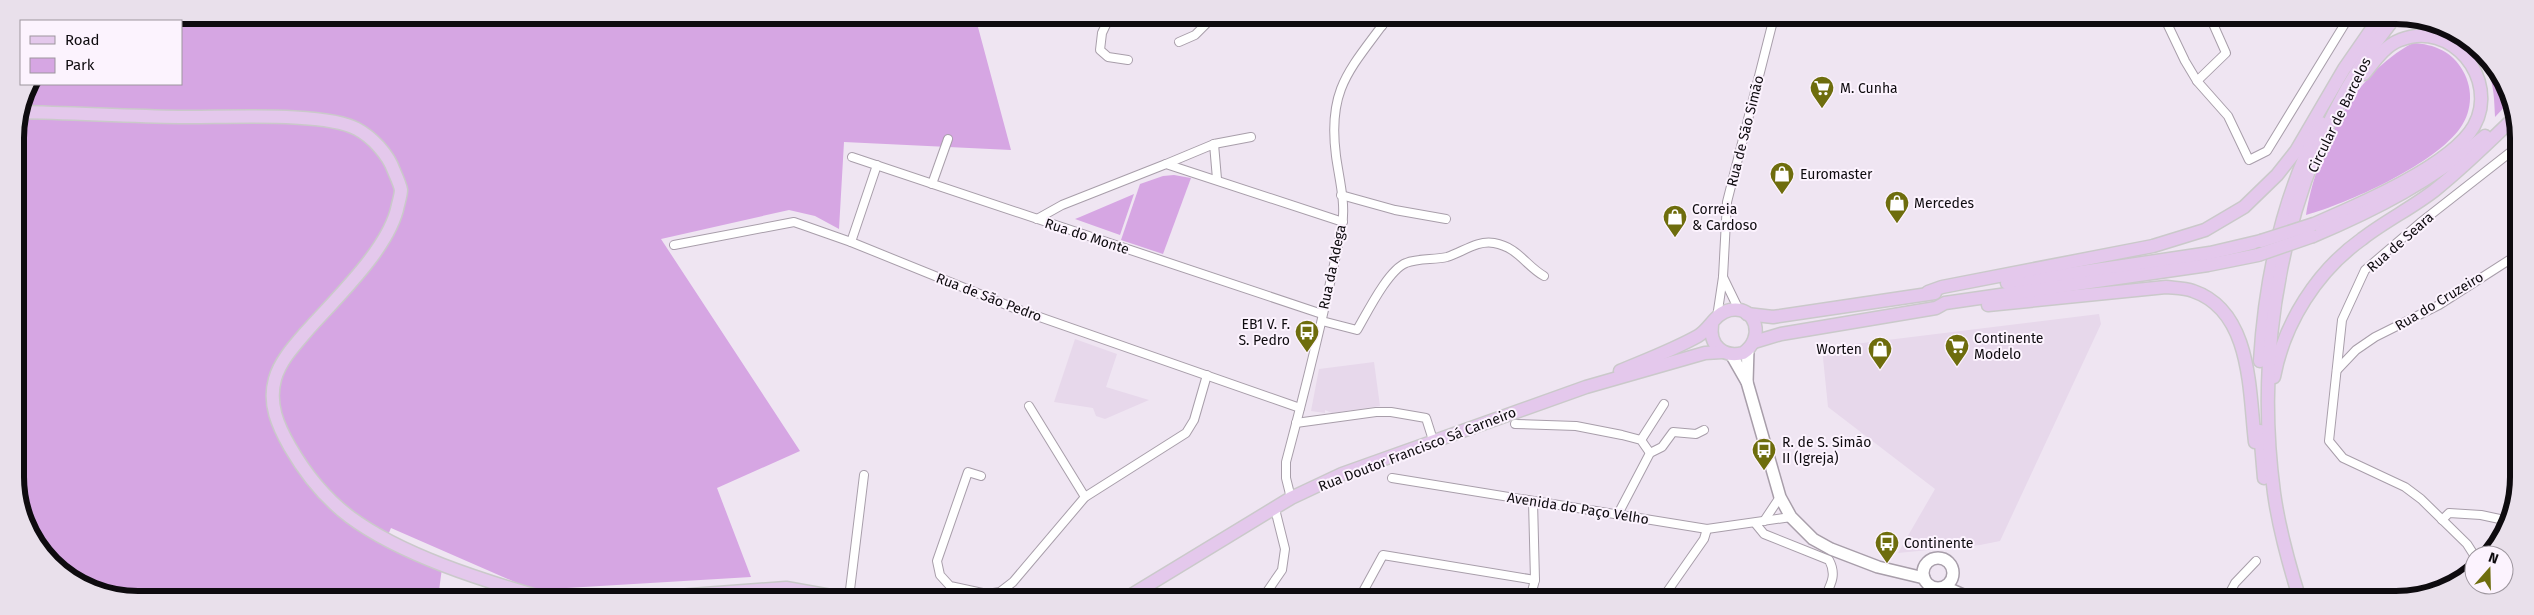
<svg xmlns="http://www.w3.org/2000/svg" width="2534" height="615" font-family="'Fira Sans',sans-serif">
<rect width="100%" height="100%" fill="#efe5f2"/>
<g fill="#e7d8eb">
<polygon points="2099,314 2101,324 2000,541 1980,545 1898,553 1935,489 1828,407 1822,348"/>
<polygon points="1075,339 1117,354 1106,387 1149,400 1105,419 1096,416 1093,408 1054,402"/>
<polygon points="1374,362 1380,406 1332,413 1325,410 1325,413 1311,411 1319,369"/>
</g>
<g fill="#d6a6e3">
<polygon points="137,15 975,16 1011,150 844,142 839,229 815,216 789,210 661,239 800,451 717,488 751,577 533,590 391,528 384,544 442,568 438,598 113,598 51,564 17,502 15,130 24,90 29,84 181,84 181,21 106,21"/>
<path d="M 2461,39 L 2483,51 L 2510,101 L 2495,117 C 2494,82 2491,60 2461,39 Z"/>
<path d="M 2413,43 C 2434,44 2453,52 2463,71 C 2474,90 2472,114 2458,131 C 2430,166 2349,203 2306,215 C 2317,150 2352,75 2413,43 Z"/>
<polygon points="1174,175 1191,178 1163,254 1121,240 1140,184 1163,176"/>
<polygon points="1134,194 1120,235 1075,219 1080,217"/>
</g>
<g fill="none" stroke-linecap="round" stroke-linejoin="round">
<defs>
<g id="street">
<polyline points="1110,16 1102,33 1100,50 1108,57 1128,60"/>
<polyline points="1370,16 1382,26"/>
<polyline points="2164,17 2185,61 2197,81 2228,116 2249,160 2267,151 2349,17"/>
<polyline points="1179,42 1195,35 1214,16"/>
<polyline points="2197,81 2226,53 2210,17"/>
<polyline points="1214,144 1251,137"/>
<polyline points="852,157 1322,314"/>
<polyline points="1166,164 1214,144 1217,179"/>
<polyline points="932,184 948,139"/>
<polyline points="1341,195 1395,210 1446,219"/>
<polyline points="1037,219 1062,205 1166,164 1343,222"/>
<polyline points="851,242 877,165"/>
<polyline points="674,245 794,222 851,242 1014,308 1300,408"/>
<polyline points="1723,277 1739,310"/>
<polyline points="1717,317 1723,277 1727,202 1774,17"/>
<path d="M 1322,321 L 1357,330 C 1367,313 1388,270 1406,263 C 1418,258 1434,260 1447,257 C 1463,252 1477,240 1494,243 C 1518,247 1526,266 1544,276"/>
<polyline points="2337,370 2356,350 2375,337 2439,305 2517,255"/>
<polyline points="1029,406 1085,497"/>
<polyline points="1296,423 1376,412 1391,412 1426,418 1433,440"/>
<polyline points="1515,424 1576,426 1622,435 1641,440 1650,453"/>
<polyline points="1641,440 1664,404"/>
<polyline points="981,476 968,472 937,561 940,575 950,586 987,594 1000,592 1013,582 1085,497 1186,433 1194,420 1207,375"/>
<polyline points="1392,478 1707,529 1791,517"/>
<path d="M 1291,498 L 1286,478 L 1286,462 C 1307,383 1327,304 1342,225 C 1346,204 1339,178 1336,156 C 1327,87 1351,69 1389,16"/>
<polyline points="1618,514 1650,453 1662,447 1673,432 1696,434 1704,430"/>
<polyline points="2442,520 2449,513 2481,515 2509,521"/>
<polyline points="1764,521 1780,497"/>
<path d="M 1755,523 L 1764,534 L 1829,560 C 1837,575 1831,584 1824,599"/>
<polyline points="2474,555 2467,544 2421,499 2405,487 2343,458 2329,441 2342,320 2365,270 2420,223 2517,147"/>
<polyline points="849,598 864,475"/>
<polyline points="1262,599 1282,570 1285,549 1275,509"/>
<polyline points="1359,599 1383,555 1535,580"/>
<polyline points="1530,599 1535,580 1533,501"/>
<polyline points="1662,599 1704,539 1707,529"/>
<polyline points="2226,600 2235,583 2256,561"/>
</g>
<g id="secondary">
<polyline points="1731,354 1747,382 1780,497 1791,517 1813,539 1831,549 1878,567 1924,578"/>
<polyline points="1747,382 1748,349"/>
<circle cx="1938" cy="573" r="15"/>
<polyline points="1945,587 1972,599"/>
</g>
<g id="primary">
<path d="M 19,112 C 72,113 126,116 179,117 C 219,118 325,111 357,129 C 372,137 388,154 394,171 C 396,176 400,184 401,190 C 401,194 399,201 398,205 C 390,248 335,299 306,332 C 294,346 280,361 275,379 C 268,404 278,426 290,447 C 305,473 326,499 350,517 C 401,555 482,580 543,598"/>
<path d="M 2314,224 C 2356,206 2451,166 2474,126 C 2500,79 2451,19 2400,40 C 2384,46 2374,62 2364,74"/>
<path d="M 2313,236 C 2375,210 2433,180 2485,136"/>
<polyline points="2007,283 2210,253 2261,241"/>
<polyline points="1928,292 1942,287 2153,246 2205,230 2244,207 2277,175 2296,151 2344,69 2380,17"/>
<path d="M 1988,305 L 2166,287 C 2175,288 2185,288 2193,291 C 2252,311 2249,391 2255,442"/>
<polyline points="1747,314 1773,317 1935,293"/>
<polyline points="1754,342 1781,334 1936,308 1945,303 2208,265 2258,255"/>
<path d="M 2260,361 C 2265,279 2283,195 2321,123"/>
<path d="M 1620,371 C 1646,360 1673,350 1698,336 C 1710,329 1715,313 1730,310 C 1757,305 1765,339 1743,353 C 1723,358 1709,345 1712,325"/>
<path d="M 2274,377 C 2284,323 2317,271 2362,239 C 2385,221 2412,208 2435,190 C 2464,167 2490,141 2517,115"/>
<polyline points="2260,431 2264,478"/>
<polyline points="651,598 786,588 842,598"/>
<polyline points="1125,599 1291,498 1342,474 1586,387 1705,353 1722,352"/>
<path d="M 2300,600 C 2289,565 2279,529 2274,493 C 2252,329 2290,149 2395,17"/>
</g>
</defs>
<use href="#street" stroke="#a89eaa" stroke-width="10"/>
<use href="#secondary" stroke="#a89eaa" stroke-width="14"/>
<use href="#primary" stroke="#cac9ca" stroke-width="15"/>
<use href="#street" stroke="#fff" stroke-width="8"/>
<use href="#secondary" stroke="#fff" stroke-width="11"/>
<use href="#primary" stroke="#e4c8ec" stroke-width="12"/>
<defs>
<g id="primary-bridge">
<polyline points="2261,241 2314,224"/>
<polyline points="2258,255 2313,236"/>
</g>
</defs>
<use href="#primary-bridge" stroke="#cac9ca" stroke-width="15" stroke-linecap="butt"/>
<use href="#primary-bridge" stroke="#e4c8ec" stroke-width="12"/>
</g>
<defs>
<symbol id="supermarket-pin" viewBox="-11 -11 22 30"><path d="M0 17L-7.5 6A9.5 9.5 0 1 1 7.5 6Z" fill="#6e6d0d" stroke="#fcf3fe"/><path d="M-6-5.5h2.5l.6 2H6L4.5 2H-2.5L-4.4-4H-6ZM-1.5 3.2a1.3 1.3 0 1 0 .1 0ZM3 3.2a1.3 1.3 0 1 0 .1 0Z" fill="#fff"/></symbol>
<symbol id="shop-pin" viewBox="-11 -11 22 30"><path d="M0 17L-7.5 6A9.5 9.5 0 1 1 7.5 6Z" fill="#6e6d0d" stroke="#fcf3fe"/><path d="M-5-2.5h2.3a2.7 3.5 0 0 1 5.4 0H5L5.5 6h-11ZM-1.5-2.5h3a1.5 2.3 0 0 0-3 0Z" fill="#fff"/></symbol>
<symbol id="bus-pin" viewBox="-11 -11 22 30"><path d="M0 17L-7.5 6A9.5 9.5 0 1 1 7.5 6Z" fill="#6e6d0d" stroke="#fcf3fe"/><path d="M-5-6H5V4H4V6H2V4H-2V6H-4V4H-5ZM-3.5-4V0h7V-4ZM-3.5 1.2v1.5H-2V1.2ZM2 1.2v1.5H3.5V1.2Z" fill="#fff"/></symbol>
</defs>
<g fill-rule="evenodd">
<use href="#supermarket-pin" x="1808" y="74" width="28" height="38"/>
<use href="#shop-pin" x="1768" y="160" width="28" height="38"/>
<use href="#shop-pin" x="1883" y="189" width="28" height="38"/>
<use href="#shop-pin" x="1661" y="203" width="28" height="38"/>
<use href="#bus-pin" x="1293" y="318" width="28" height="38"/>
<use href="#supermarket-pin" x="1943" y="332" width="28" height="38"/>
<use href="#shop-pin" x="1866" y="335" width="28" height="38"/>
<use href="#bus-pin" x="1750" y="436" width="28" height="38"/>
<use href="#bus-pin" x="1873" y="529" width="28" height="38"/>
</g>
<g text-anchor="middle" stroke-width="4" stroke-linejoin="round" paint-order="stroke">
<g font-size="14" fill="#0e0b0f" stroke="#fcf3fe" text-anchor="start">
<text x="1840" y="93">M. Cunha</text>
<text x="1800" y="179">Euromaster</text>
<text x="1914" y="208">Mercedes</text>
<text x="1692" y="214">Correia<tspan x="1692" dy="16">&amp; Cardoso</tspan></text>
<text x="1290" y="329" text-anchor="end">EB1 V. F.<tspan x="1290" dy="16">S. Pedro</tspan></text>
<text x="1974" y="343">Continente<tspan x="1974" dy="16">Modelo</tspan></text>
<text x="1862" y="354" text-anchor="end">Worten</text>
<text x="1782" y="447">R. de S. Simão<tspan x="1782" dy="16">II (Igreja)</tspan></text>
<text x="1904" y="548">Continente</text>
</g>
<g font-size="14" fill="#0e0b0f" stroke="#fcf3fe">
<text transform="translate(2339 115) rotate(-64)" y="5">Circular de Barcelos</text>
<text transform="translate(1745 131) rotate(-76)" y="5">Rua de São Simão</text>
<text transform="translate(1087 236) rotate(18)" y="5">Rua do Monte</text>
<text transform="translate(2400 242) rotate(-41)" y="5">Rua de Seara</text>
<text transform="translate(1332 267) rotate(-78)" y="5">Rua da Adega</text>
<text transform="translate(989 297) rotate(21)" y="5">Rua de São Pedro</text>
<text transform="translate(2439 301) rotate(-31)" y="5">Rua do Cruzeiro</text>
<text transform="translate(1417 449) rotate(-21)" y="5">Rua Doutor Francisco Sá Carneiro</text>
<text transform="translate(1578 508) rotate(9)" y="5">Avenida do Paço Velho</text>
</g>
</g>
<path d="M0 0H2534V615H0ZM138 24H2396A114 114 0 0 1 2510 138V477A114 114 0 0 1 2396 591H138A114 114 0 0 1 24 477V138A114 114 0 0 1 138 24Z" fill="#e9e0eb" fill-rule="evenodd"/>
<path fill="none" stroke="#0e0b0f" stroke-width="6" d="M138 24H2396A114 114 0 0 1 2510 138V477A114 114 0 0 1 2396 591H138A114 114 0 0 1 24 477V138A114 114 0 0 1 138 24Z"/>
<rect x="20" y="20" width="162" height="65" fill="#fcf3fe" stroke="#9d969e"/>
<rect x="30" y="36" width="25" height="8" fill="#e4c8ec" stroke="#9d969e"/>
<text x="65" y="45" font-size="15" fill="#0e0b0f">Road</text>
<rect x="30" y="58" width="25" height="15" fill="#d6a6e3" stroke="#9d969e"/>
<text x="65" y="70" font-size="15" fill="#0e0b0f">Park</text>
<g transform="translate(2489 570) rotate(20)"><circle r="24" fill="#fcf3fe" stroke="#9d969e"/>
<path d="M0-4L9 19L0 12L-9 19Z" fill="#6e6d0d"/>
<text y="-8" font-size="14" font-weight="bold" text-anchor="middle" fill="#0e0b0f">N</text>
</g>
</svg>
